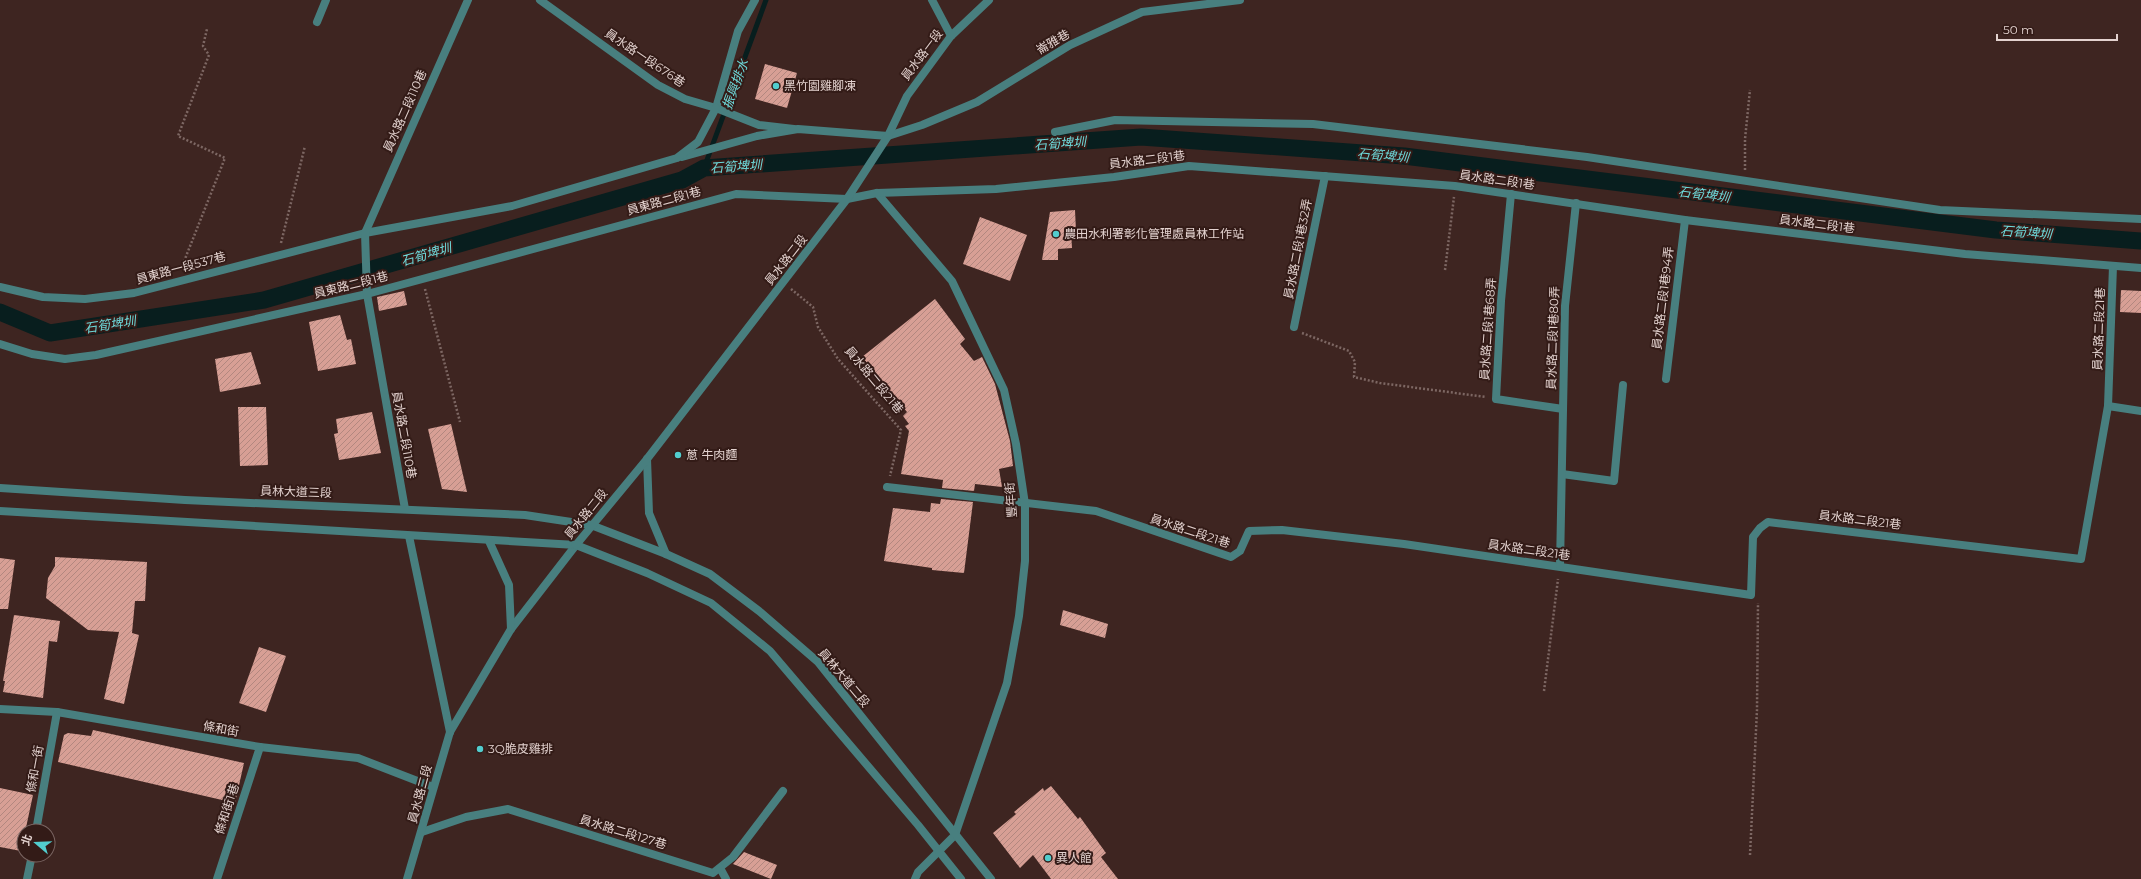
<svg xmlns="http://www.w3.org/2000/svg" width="2141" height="879" font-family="Montserrat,'Noto Sans TC',sans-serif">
<defs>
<pattern id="building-hatch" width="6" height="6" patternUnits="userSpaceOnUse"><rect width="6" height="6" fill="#d79f95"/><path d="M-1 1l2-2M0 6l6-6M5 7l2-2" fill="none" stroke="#b2877f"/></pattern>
</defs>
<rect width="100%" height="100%" fill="#3e2521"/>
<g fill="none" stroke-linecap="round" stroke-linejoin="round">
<polyline stroke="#081e1e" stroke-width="5" points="704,168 766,0"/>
<polyline stroke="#081e1e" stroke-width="17" points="0,312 50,333 264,300 682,180 704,168 1141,137 1404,156 1996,230 2141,241"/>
</g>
<g fill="url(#building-hatch)">
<polygon points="765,64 797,73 787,108 755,99"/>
<polygon points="1075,210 1076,231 1071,231 1072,248 1058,249 1058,260 1042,260 1050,212"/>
<polygon points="980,217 1027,235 1010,281 963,264"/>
<polygon points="2121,290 2141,291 2141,313 2120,312"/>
<polygon points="404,291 407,305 379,311 377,297"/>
<polygon points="935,299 965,339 960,344 974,361 982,357 995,384 1010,441 1013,466 999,469 1002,487 975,484 974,491 942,488 943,480 901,474 909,431 905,426 909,424 903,416 907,412 862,357"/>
<polygon points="340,315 347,340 351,339 356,364 318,371 309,322"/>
<polygon points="251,352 261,384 220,392 215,359"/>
<polygon points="238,407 266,407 268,465 240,466"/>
<polygon points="372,412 381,453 339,460 334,434 338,433 336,419"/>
<polygon points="451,424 467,492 442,489 428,429"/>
<polygon points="941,499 973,502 964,573 932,570 932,568 884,561 893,508 930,512 931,503 940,504"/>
<polygon points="55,557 147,562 145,601 135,601 132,633 139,635 124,704 104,699 119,632 88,630 46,598 48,578 55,566"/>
<polygon points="0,558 15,560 8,609 0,609"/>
<polygon points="1063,610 1108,624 1105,638 1060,625"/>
<polygon points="14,615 60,621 57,642 49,641 43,698 3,692 5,681 3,681"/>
<polygon points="259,647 286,656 266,712 239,703"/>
<polygon points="93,730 244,763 235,803 58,762 64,735 68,733 91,736"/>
<polygon points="1051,786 1078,819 1080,817 1106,853 1101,857 1118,879 1051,879 1033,855 1020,868 993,833 1016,814 1014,812 1043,788 1044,791"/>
<polygon points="0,788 33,795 21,851 0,847"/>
<polygon points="744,852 777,865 771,879 733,864"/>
</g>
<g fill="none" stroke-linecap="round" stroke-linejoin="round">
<g stroke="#7d6763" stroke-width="2.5" stroke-dasharray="2 2" stroke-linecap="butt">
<polyline points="1745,170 1745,139 1750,90"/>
<polyline points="281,243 305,146"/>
<polyline points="181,269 225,158 178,136 209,55 203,46 207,29"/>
<polyline points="1445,270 1454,197"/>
<polyline points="425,289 460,422"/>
<polyline points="791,289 813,307 818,327 838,359 901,430 890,476"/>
<polyline points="1302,333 1349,351 1355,362 1354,377 1380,383 1486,397"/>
<polyline points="1544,691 1558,579"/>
<polyline points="1750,855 1757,710 1758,603"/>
</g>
<g stroke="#487f7f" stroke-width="8">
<polyline points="540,0 658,85 685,99 716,108 759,125 794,129"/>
<polyline points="932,0 951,36"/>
<polyline points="317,22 326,0"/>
<polyline points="716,108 738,31 755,0"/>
<polyline points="1055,132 1115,120 1313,124 1587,157 1940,210 2141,219"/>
<polyline points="1511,194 1501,301 1496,399 1563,409"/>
<polyline points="1294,327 1325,176"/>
<polyline points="1666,379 1685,220"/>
<polyline points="2108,406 2141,411"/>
<polyline points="1562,474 1614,481 1623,385"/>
<polyline points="887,487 1096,511 1231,557 1240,551 1249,531 1282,530 1404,544 1751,595 1753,537 1760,528 1768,522 2081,559 2108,406 2113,266"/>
<polyline points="1560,566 1565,306 1576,203"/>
<polyline points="260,747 358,758 433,787"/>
<polyline points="422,832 466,817 508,809 713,873 733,857 783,791"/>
<polyline points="720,868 726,879"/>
</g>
<g stroke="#487f7f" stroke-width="8">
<polyline points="682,157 757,136 798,129 888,136 922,125 977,102 1070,45 1142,12 1240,0"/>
<polyline points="877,193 952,281 1004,390 1016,444 1025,504 1025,561 1019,616 1007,683 955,835 918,872 915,879"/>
<polyline points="0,287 43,297 85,299 134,293 365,233 512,206 677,158 698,142 716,108"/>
<polyline points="0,344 32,354 65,359 96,355 367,294 736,194 847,199 877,193 996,189 1114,177 1189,166 1455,186 1685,220 1965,254 2141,268"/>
<polyline points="405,509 367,294 365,233 468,0"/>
<polyline points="409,536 450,732"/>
<polyline points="0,709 57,712 260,747 217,879"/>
<polyline points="36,831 57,712"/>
<polyline points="27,879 32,855"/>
<polyline points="407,879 450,732 511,629 576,545"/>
</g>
<g stroke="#487f7f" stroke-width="8">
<polyline points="647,459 649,513 666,554"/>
<polyline points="0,488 185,500 525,515 591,525 666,554 710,574 759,611 818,662 991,879"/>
<polyline points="0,511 576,545 647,573 711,603 770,651 918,825 961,879"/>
<polyline points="489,541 509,585 511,629"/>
<polyline points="576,545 647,459 847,199 888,136 907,96 951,36 989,0"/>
</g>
</g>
<g fill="#52cdce" stroke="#331b17" stroke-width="1.5">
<circle cx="776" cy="86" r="4"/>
<circle cx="1056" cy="234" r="4"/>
<circle cx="678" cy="455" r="4"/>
<circle cx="480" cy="749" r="4"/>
<circle cx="1048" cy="858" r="4"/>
</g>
<g text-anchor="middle" stroke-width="4" stroke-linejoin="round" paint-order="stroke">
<g font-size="12" fill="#e3d2cf" stroke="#331b17">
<text transform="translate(1053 42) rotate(-30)" y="4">崙雅巷</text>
<text transform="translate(922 55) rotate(-53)" y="4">員水路一段</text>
<text transform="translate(645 58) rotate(34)" y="4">員水路一段676巷</text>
<text transform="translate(405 111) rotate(-66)" y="4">員水路二段110巷</text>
<text transform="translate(1147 160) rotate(-7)" y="4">員水路二段1巷</text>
<text transform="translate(1497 180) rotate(8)" y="4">員水路二段1巷</text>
<text transform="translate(664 201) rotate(-15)" y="4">員東路二段1巷</text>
<text transform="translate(1817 224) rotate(7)" y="4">員水路二段1巷</text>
<text transform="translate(1298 249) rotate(-79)" y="4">員水路二段1巷32弄</text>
<text transform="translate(786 260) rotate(-52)" y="4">員水路二段</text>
<text transform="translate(181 268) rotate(-15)" y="4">員東路一段537巷</text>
<text transform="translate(351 285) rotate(-14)" y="4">員東路二段1巷</text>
<text transform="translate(1663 298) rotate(-83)" y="4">員水路二段1巷94弄</text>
<text transform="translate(1488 329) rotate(-86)" y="4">員水路二段1巷68弄</text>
<text transform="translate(2099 329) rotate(-88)" y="4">員水路二段21巷</text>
<text transform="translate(1553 338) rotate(-88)" y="4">員水路二段1巷80弄</text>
<text transform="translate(874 380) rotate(50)" y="4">員水路二段21巷</text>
<text transform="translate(404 435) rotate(80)" y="4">員水路二段110巷</text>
<text transform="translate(296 492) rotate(2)" y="4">員林大道三段</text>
<text transform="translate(1011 500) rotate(-95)" y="4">豐年街</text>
<text transform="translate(586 514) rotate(-51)" y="4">員水路二段</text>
<text transform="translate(1860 520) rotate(7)" y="4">員水路二段21巷</text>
<text transform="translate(1190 531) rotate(18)" y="4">員水路二段21巷</text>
<text transform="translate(1529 550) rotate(8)" y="4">員水路二段21巷</text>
<text transform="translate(844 678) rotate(50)" y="4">員林大道二段</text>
<text transform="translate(221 729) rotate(10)" y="4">條和街</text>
<text transform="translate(35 769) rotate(-80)" y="4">條和一街</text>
<text transform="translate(420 794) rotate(-75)" y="4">員水路二段</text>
<text transform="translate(227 809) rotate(-72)" y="4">條和街1巷</text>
<text transform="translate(623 832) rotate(17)" y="4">員水路二段127巷</text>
</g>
<g font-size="12" fill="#e3d2cf" stroke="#331b17" text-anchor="start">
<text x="784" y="90">黑竹園雞腳凍</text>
<text x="1064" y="238">農田水利署彰化管理處員林工作站</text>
<text x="686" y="459">蔥 牛肉麵</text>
<text x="488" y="753">3Q脆皮雞排</text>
<text x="1056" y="862">異人館</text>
</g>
<g font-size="13" font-style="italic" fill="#6edadb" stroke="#331b17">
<text transform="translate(735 84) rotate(-70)" y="5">振興排水</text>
<text transform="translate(1060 143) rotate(-4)" y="5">石筍埤圳</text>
<text transform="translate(1383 155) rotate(5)" y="5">石筍埤圳</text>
<text transform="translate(736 166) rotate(-4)" y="5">石筍埤圳</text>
<text transform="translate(1704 194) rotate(7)" y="5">石筍埤圳</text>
<text transform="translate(2026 232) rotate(4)" y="5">石筍埤圳</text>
<text transform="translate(426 254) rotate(-16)" y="5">石筍埤圳</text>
<text transform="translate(110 324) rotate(-9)" y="5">石筍埤圳</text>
</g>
</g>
<g transform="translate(36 843) rotate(289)"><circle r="19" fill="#331b17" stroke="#796461"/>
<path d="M0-3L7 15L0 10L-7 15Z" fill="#52cdce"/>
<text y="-6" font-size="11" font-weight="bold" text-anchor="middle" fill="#e3d2cf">北</text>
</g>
<path d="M1997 34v6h120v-6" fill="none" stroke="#e3d2cf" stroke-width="2"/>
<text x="2003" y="34" font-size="12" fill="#e3d2cf" stroke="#331b17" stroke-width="3" paint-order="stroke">50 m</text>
</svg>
